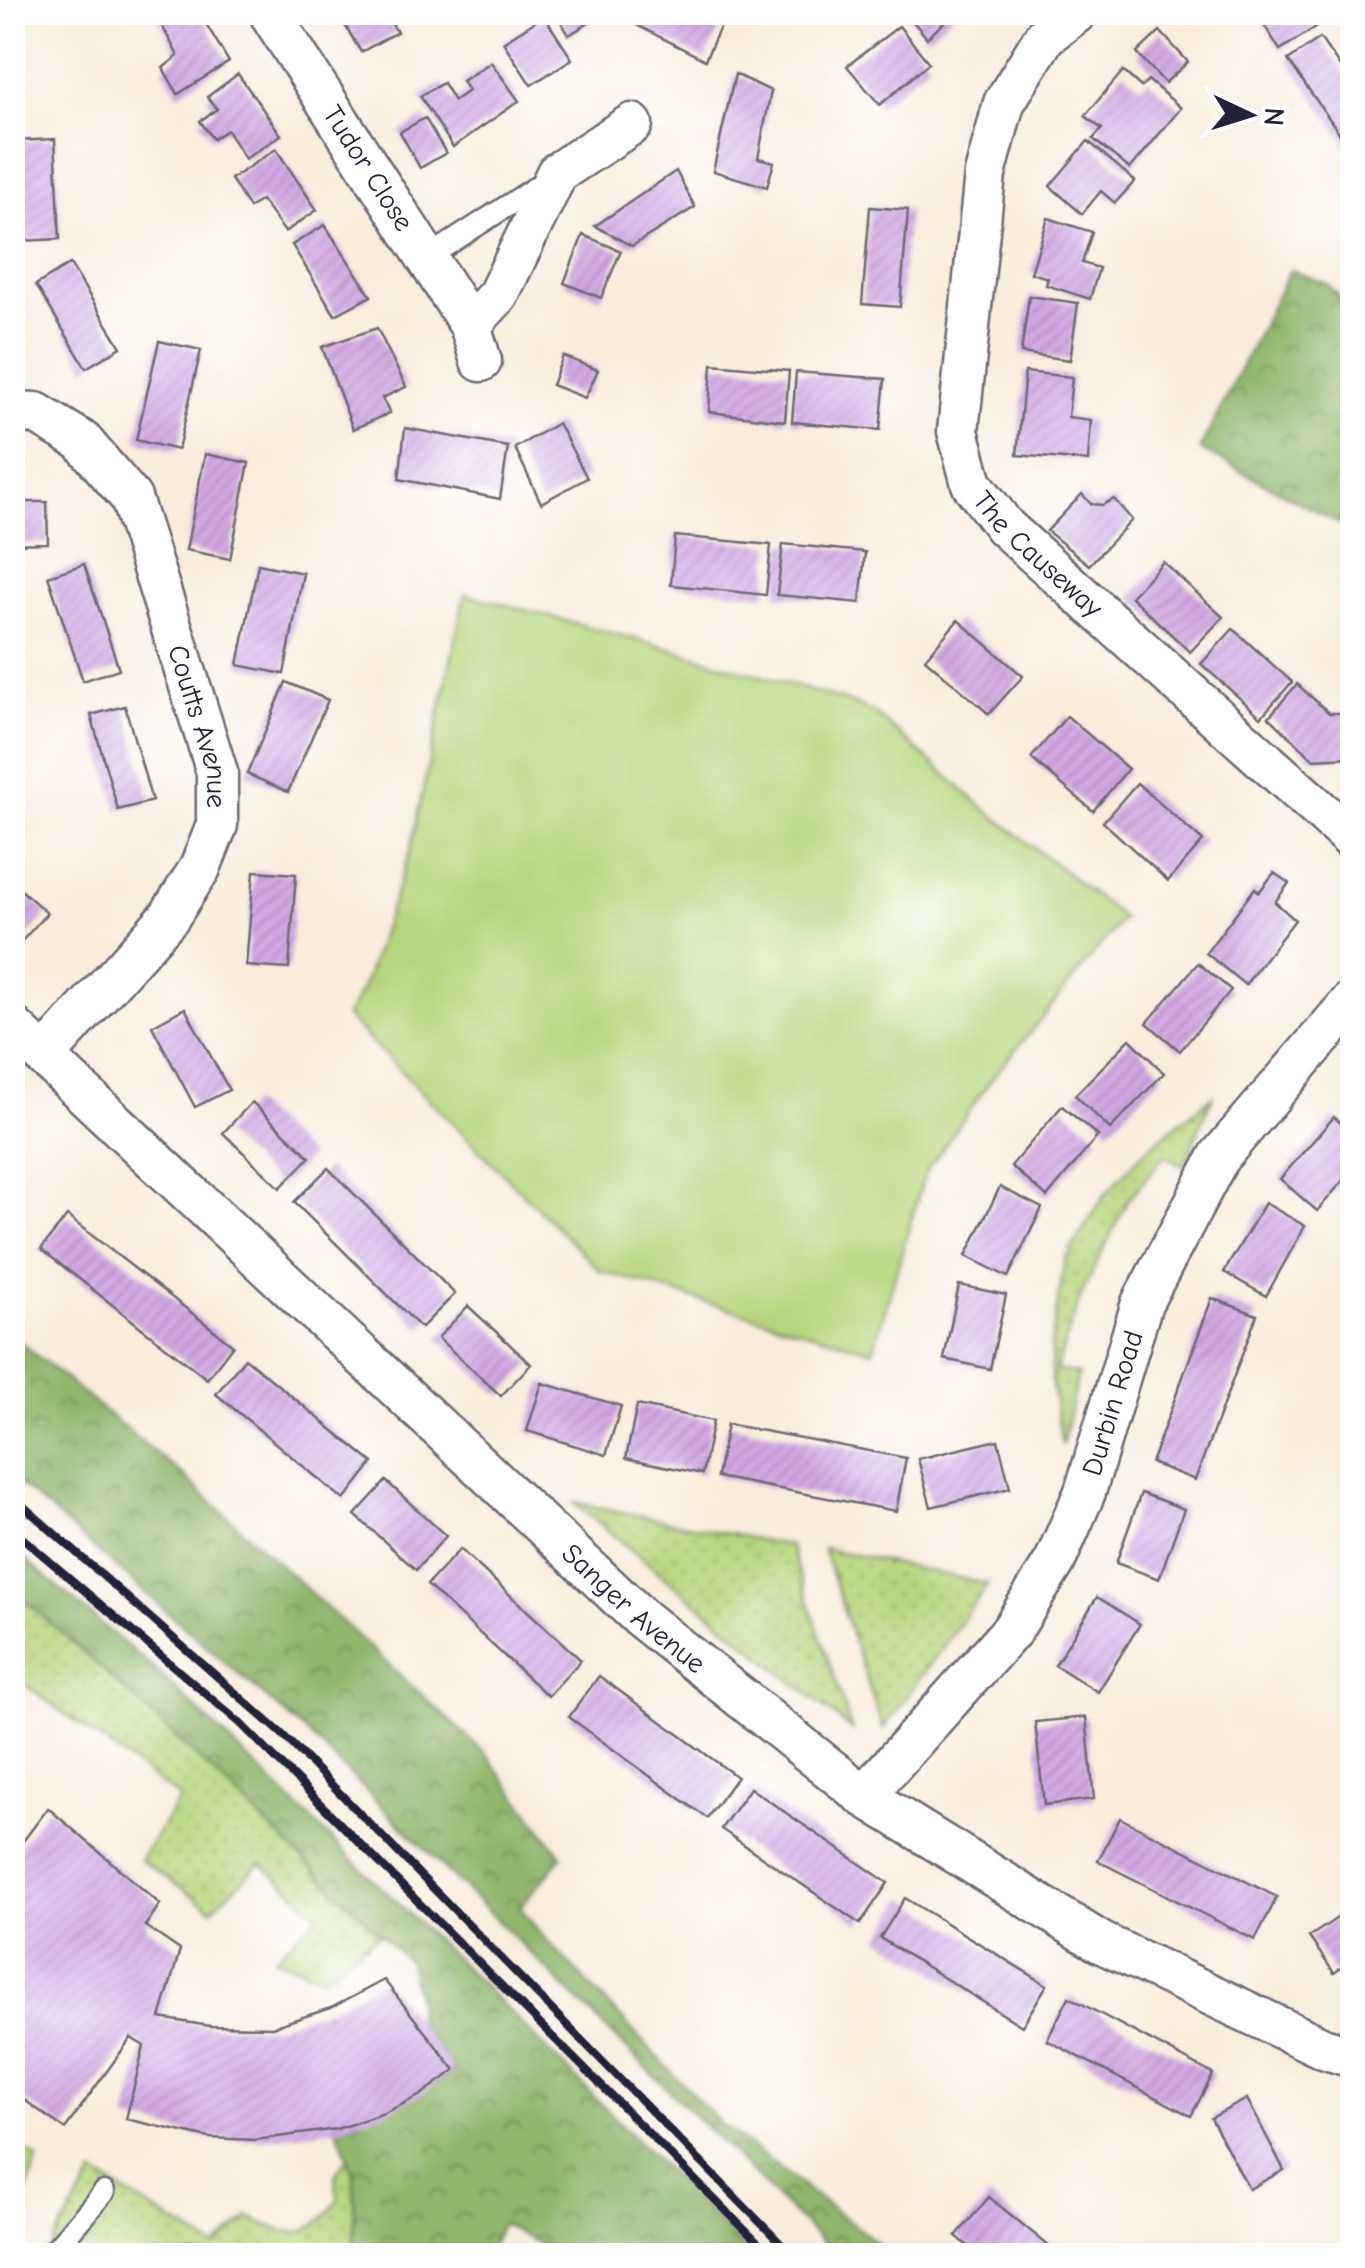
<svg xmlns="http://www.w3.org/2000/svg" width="1365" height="2268" font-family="'Comic Neue',sans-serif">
<defs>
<pattern id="grass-dots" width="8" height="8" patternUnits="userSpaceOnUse" patternTransform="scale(2.5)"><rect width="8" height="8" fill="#b5d57c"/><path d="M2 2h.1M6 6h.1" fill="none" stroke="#9bb76c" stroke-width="1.8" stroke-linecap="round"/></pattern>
<pattern id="forest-crowns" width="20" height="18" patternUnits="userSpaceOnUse" patternTransform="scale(2.5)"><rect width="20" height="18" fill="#90b66c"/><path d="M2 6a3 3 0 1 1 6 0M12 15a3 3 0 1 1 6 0" fill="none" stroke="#75945a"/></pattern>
<pattern id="building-hatch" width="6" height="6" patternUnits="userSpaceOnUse" patternTransform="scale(2.5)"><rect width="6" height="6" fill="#d1a9e4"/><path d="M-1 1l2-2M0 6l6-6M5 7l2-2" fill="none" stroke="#b391c4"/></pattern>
</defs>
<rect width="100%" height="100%" fill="#fff"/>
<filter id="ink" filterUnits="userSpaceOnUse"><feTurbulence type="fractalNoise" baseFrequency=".01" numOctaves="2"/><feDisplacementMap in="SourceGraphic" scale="20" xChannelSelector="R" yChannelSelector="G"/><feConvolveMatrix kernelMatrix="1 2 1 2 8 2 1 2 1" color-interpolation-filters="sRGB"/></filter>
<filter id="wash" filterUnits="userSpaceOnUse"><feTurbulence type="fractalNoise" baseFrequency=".0048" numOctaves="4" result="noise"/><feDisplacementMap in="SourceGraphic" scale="40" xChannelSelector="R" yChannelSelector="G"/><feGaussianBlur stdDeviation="2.25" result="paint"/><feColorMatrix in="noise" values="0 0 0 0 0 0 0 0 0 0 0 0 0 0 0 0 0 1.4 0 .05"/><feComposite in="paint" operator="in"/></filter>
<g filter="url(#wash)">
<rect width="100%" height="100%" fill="#f9ecdc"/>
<g fill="url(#grass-dots)" stroke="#6c7c5c" stroke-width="2.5">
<polygon points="1212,1097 1184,1166 1164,1156 1128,1200 1081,1295 1056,1370 1078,1374 1062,1445 1052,1385 1051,1344 1065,1260 1104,1196 1145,1150"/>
<polygon points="573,1502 790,1546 852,1730"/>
<polygon points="823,1548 988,1584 883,1729"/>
<path d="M 13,1590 C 140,1700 260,1816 380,1934 L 323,1977 L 274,1958 L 319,1915 L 261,1863 L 212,1909 L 140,1860 L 180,1798 L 13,1676 Z"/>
<polygon points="13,2144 38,2158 13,2233"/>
<path d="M 348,2158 L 354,2174 L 354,2255 L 46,2256 L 94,2174 L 216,2248 L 249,2217 C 292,2237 308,2242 338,2200 L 335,2175 Z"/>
</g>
<g fill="url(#forest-crowns)" stroke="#596c54" stroke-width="2.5">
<polygon points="1290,270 1327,284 1352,309 1352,498 1340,524 1200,449"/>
<polygon points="13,1336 180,1473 487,1755 562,1857 520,1907 537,1930 721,2124 893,2255 835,2255 316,1741 13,1478"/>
<path d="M 12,1548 L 160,1674 L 501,2003 L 751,2255 L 560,2255 L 501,2224 L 488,2255 L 354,2255 L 354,2174 L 337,2129 C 381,2114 417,2097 455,2070 L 417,2022 L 418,2001 L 409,1962 C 279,1835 150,1709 13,1590 Z"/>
</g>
<polygon fill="#b5d57c" stroke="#6c7c5c" stroke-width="2.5" points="465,594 672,649 855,704 877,715 985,809 1123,918 991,1080 925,1173 873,1351 600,1271 346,1016 362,989 409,855"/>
<g id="blocks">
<g fill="url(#building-hatch)">
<polygon points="155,12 199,12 229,62 178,94 163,68 178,56"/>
<polygon points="337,12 385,12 397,32 361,52"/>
<polygon points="555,12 594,12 597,18 569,35"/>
<polygon points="627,12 727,12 705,60 623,18"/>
<polygon points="905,12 956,12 927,38"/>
<polygon points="1256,12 1306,12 1316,27 1280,50"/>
<polygon points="544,16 572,59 531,85 503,42"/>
<polygon points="899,26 929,63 880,105 847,66"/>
<polygon points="1160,31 1188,62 1165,83 1137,53"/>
<polygon points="1320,38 1352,84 1352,151 1288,60"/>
<polygon points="491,62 519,101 453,147 420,96 443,83 454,101 468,91 462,81"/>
<polygon points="1123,71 1141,87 1148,80 1181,108 1130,169 1093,139 1102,129 1085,116"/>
<polygon points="238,74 281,135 245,159 227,130 213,139 200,121 217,109 207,97"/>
<polygon points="735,74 771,91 758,158 774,162 767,187 713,171"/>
<polygon points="425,118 446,153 420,168 400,132"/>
<polygon points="55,139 60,239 20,241 14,141"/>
<polygon points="1088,141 1135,181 1115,203 1101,191 1082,214 1050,186"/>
<polygon points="276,149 317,210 285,232 261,200 249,208 231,179"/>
<polygon points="676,171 695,207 632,246 595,226"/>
<polygon points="870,207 908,210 900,307 862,304"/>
<polygon points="1048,218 1092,232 1082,263 1099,268 1090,299 1046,285 1048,278 1031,273"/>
<polygon points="325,225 371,296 335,315 292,245"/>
<polygon points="583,235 621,251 601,298 564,283"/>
<polygon points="70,264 121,347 86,368 36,285"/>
<polygon points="1029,296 1078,303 1070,360 1021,353"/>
<polygon points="377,328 406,387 382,398 390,413 353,429 322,347"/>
<polygon points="159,341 201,350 178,450 136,440"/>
<polygon points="563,356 598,370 585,398 552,385"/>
<polygon points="712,364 789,371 785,421 709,412"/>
<polygon points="796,372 885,379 880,430 792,422"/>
<polygon points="1025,372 1072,377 1068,417 1091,420 1088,461 1017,455"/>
<polygon points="558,423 587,478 541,503 515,448"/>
<polygon points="405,428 508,447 500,499 399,479"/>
<polygon points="205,454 249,463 230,559 186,550"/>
<polygon points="1082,494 1091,504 1102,505 1114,499 1132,520 1089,565 1047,531"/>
<polygon points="12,502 47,502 48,543 12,544"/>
<polygon points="675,536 771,545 766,595 671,585"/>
<polygon points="783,544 865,552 860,603 777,595"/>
<polygon points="1163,562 1223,617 1190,652 1131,597"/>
<polygon points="84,564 119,669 83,681 48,576"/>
<polygon points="258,564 303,573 284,674 238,665"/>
<polygon points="958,620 1023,676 989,714 925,659"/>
<polygon points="1233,629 1292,682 1261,717 1201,664"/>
<polygon points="286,682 328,700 288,792 247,774"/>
<polygon points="1297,684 1329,713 1352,713 1352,757 1313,759 1269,717"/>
<polygon points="125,706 152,801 118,810 91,715"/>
<polygon points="1067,716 1128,769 1093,811 1031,758"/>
<polygon points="1137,783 1203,841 1168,881 1103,822"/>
<polygon points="254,871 296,874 289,969 246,966"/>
<polygon points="1274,873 1289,883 1275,902 1295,920 1245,985 1206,953 1255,888 1259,892"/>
<polygon points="12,882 47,913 20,943 12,936"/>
<polygon points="1198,963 1231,990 1180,1051 1147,1023"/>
<polygon points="185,1008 229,1090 195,1107 152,1026"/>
<polygon points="1130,1039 1164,1073 1110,1129 1075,1095"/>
<polygon points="252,1102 310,1157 280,1188 223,1133"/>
<polygon points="1062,1106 1098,1136 1047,1197 1011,1166"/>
<polygon points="1334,1117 1352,1133 1352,1170 1317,1211 1280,1179"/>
<polygon points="328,1168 455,1294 421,1328 294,1202"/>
<polygon points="1000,1187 1042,1208 1008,1277 966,1256"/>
<polygon points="1265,1203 1305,1226 1266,1296 1224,1272"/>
<polygon points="67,1216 233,1345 207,1379 41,1249"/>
<polygon points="13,1224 22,1252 12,1255 12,1225"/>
<polygon points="959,1285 1006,1295 990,1369 944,1359"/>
<polygon points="1212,1298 1257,1315 1195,1480 1151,1463"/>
<polygon points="468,1306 531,1364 501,1396 438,1338"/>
<polygon points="245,1358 373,1463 344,1500 216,1394"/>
<polygon points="542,1383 621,1406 606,1455 527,1431"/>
<polygon points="637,1405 713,1421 702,1474 626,1458"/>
<polygon points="727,1424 906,1458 896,1511 717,1477"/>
<polygon points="998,1440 1010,1488 931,1507 918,1459"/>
<polygon points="386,1481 446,1536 416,1570 355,1515"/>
<polygon points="1141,1493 1184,1509 1159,1579 1116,1563"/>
<polygon points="460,1549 581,1660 548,1696 427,1585"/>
<polygon points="1097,1597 1140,1624 1098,1692 1055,1665"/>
<polygon points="599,1676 737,1777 707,1818 569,1717"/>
<polygon points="1086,1717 1094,1799 1044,1805 1035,1722"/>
<polygon points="750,1788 888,1883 860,1924 721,1829"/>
<polygon points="48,1808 160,1904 145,1926 180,1950 160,2018 210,2026 272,2027 331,2008 384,1980 455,2070 421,2095 384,2113 337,2129 255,2140 209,2138 126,2119 144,2046 131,2038 65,2129 12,2091 12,1856"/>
<polygon points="1120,1818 1277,1897 1255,1940 1098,1861"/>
<polygon points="905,1898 1047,1985 1022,2026 880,1938"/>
<polygon points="1352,1908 1352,1960 1334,1973 1309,1937"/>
<polygon points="1069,1997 1213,2074 1191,2116 1047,2040"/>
<polygon points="1247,2099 1284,2170 1249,2189 1211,2118"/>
<polygon points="989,2197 1061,2256 998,2256 991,2250 986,2256 980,2256 956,2236"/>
</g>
</g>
</g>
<g filter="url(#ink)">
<use href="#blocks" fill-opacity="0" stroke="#6d6973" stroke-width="2.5"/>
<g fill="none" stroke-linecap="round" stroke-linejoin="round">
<defs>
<g id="lane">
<polyline points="427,258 547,180"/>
<polyline points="49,2256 104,2192"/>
</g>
<g id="street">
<path id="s1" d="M 269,12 L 470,325 L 481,361"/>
<path id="s2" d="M 1077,12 L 1045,36 L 1004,103 L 985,174 L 958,431 L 972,484 L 1005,527 L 1352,839"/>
<polyline points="470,325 498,295 557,173 632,124"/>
<path id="s3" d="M 12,412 L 36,413 L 82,441 L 131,498 L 217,772 L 217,825 L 200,868 L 169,917 L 46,1054"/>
<path id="s4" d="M 12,1026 L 640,1617 L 864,1796 L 1100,1942 L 1323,2048 L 1352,2057"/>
<path id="s5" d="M 864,1796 L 1012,1630 L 1055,1561 L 1085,1492 L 1142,1303 L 1219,1157 L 1352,1001"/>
</g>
</defs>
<use href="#lane" stroke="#6d6973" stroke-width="25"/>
<use href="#street" stroke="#6d6973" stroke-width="45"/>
<use href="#lane" stroke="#fff" stroke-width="20"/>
<use href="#street" stroke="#fff" stroke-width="40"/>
<g stroke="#22223b" stroke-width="8">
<polyline points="12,1496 281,1733 793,2256"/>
<polyline points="12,1529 240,1723 771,2256"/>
</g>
</g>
</g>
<g text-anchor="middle" stroke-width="9" stroke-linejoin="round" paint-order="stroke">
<g font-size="28" fill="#22223b" stroke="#fff">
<text dy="10" stroke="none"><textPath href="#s1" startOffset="185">Tudor Close</textPath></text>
<text dy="10" stroke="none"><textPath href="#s2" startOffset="602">The Causeway</textPath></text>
<text dy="10" stroke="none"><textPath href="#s3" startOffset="392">Coutts Avenue</textPath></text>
<text dy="10" stroke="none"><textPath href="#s5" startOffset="472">Durbin Road</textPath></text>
<text dy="10" stroke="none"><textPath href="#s4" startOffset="852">Sanger Avenue</textPath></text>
</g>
</g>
<rect width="1365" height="2268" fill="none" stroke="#fff" stroke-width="50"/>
<g transform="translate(1250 115) rotate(94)" stroke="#ffffff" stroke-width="8" paint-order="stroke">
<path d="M0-8L18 38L0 25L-18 38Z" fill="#22223b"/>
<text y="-15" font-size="28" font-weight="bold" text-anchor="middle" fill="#22223b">N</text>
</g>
</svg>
